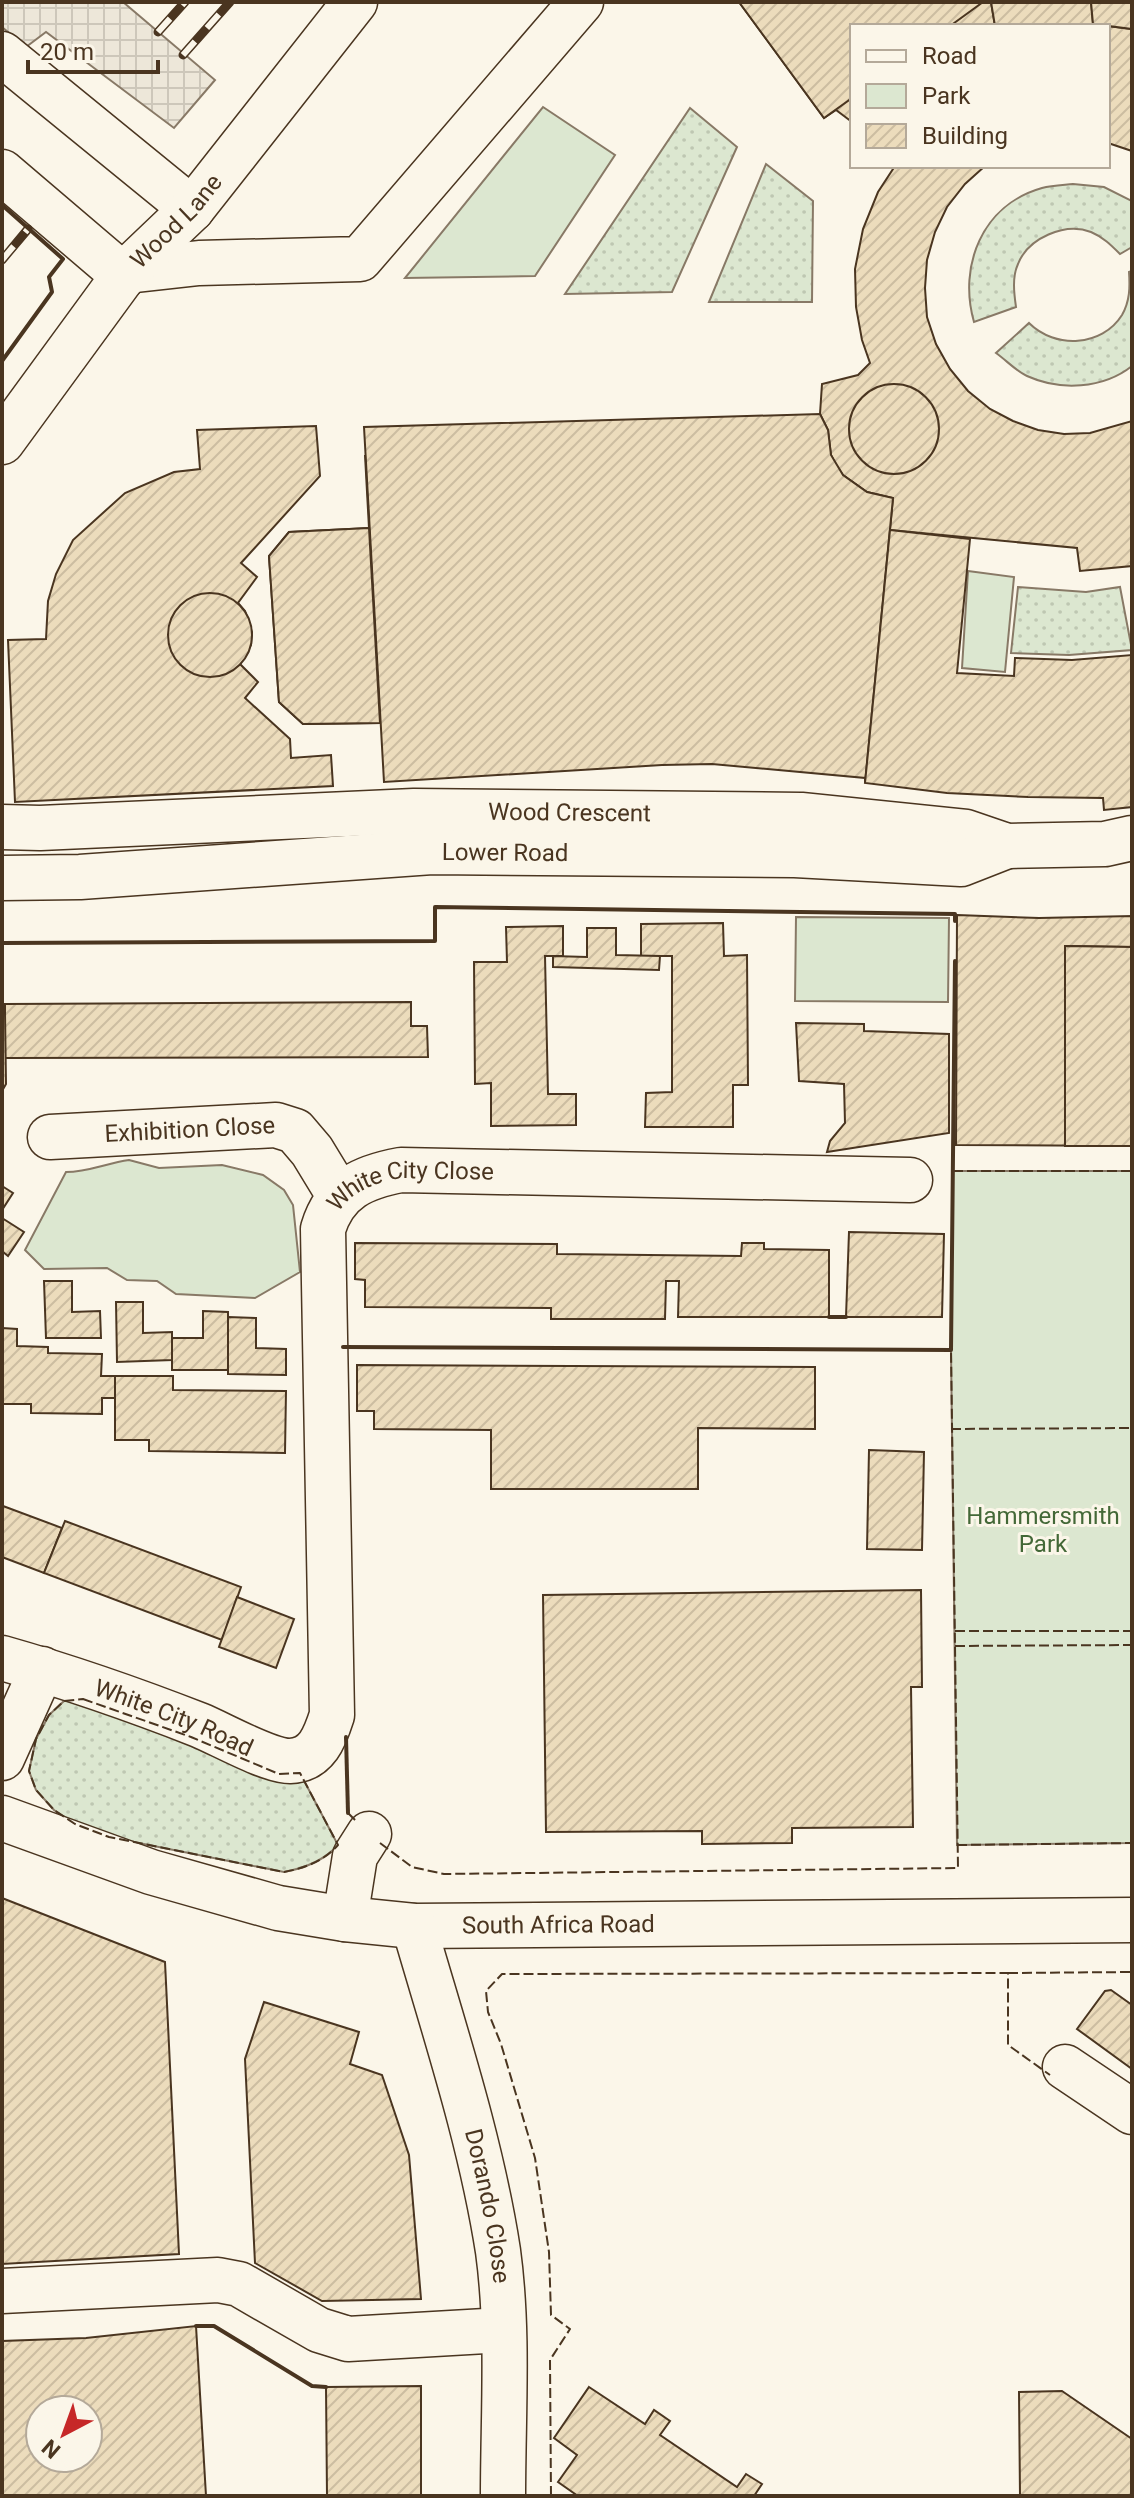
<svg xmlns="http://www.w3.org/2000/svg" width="1134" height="2498" font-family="Roboto,sans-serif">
<defs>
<pattern id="garden-dots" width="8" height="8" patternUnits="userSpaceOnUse" patternTransform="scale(2)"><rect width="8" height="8" fill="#dce7d0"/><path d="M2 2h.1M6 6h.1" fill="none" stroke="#bec7b2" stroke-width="1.8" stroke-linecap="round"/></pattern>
<pattern id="plaza-grid" width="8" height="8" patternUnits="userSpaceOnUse" patternTransform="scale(2)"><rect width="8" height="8" fill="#ede7d9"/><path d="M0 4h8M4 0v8" fill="none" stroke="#cdc7ba"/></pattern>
<pattern id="building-hatch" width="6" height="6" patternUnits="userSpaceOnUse" patternTransform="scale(2)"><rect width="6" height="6" fill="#ecdcbc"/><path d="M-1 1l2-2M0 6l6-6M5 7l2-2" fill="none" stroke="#ccbda1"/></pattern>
</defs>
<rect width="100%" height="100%" fill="#fbf6e9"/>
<g fill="#dce7d0" stroke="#887966" stroke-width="2">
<polygon points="543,107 615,155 535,276 405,278"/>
<polygon points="968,571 1014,577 1005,672 962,668"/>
<polygon points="796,917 949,918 948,1002 795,1001"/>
<path d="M 129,1160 L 159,1168 L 222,1165 L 263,1175 L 284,1190 L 293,1205 L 300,1272 L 255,1298 L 176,1294 L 157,1281 L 127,1280 L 107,1268 L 44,1269 L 25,1250 L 66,1172 C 88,1172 107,1163 129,1160 Z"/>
<polygon points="953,1171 1132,1171 1132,1843 957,1845 951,1350"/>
</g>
<g fill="url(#garden-dots)" stroke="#887966" stroke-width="2">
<polygon points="690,108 737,147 672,292 565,294"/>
<polygon points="766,164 813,201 812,302 709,302"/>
<path d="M 1073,184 L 1104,187 L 1132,201 L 1132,247 L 1120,254 C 1111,245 1103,237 1091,232 C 1065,222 1028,238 1018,264 C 1012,277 1014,293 1016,307 L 974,322 C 958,266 982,205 1042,188 C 1052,185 1063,185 1073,184 Z"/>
<path d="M 1132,271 L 1132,366 C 1103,389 1060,391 1027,376 C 1016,371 1006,360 996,353 L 1029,323 C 1055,349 1102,347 1122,315 C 1130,301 1130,287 1129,272 Z"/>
<polygon points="1018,587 1086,592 1120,587 1132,650 1069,655 1011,653"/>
<path d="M 83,1699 L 300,1773 L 338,1845 C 324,1861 305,1868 284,1872 L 109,1837 L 75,1824 L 54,1810 L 36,1790 L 29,1771 L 36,1739 L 49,1715 L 64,1701 Z"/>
</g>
<polygon fill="url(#plaza-grid)" stroke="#887966" stroke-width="2" points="2,2 123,2 215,80 174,128 46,32 26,47 2,27"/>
<g fill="url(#building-hatch)" stroke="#4a3520" stroke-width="2" fill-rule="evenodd">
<polygon points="739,2 991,2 995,26 852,26 852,122 836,110 824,118"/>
<polygon points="739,2 983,2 950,26 852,26 852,98 824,118"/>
<polygon points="991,2 1091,2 1093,24 1132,29 1132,151 1108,143 1108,26 995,26"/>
<polygon points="1091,2 1132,2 1132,29 1093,24"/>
<polygon points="895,166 985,166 965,184 947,207 935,232 927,260 925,288 927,317 936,344 950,369 968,391 990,409 1013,421 1038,430 1064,434 1090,433 1132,421 1132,566 1080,571 1077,548 890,530 893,498 867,492 843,475 836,465 831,455 828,430 820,414 822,384 858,375 870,363 862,340 856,307 855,269 863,229 878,192"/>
<circle cx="894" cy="429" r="45"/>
<polygon points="820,414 828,430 831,455 843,475 867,492 893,498 865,783 865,778 712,764 662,765 384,782 364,427"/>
<polygon points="316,426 320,476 241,563 257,577 238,603 245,611 252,632 251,645 240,664 258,682 245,698 290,739 291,758 331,755 333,786 15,802 8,640 46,639 48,601 56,574 73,540 125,493 174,472 200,469 197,430"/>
<polygon points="365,455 380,723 303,724 279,702 269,556 289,532 369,528"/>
<polygon points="369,528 380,723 303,724 279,702 269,556 289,532"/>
<polygon points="890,530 970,539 957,673 1014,676 1015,658 1072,660 1132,655 1132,807 1104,810 1103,798 1028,797 947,793 865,783"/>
<circle cx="210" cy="635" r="42"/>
<polygon points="957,915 1039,918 1132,916 1132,1146 956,1145"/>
<polygon points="723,923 724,956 747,955 748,1085 733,1085 733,1127 645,1127 646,1093 672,1092 672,956 641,956 641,924"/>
<polygon points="563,926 563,956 545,956 548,1094 576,1094 576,1125 491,1126 491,1083 475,1084 474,962 507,962 506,927"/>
<polygon points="587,928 616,928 616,955 660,956 659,970 553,967 553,956 587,957"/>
<polygon points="1065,946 1132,947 1132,1146 1065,1146"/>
<polygon points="1065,946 1132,947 1132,1146 1065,1146"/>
<polygon points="411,1002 411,1026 427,1026 428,1057 5,1058 5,1004"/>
<polygon points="2,1013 5,1013 6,1084 2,1091"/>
<polygon points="796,1023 864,1024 864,1031 949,1034 949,1133 827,1152 830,1141 845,1123 844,1084 799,1081"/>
<polygon points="2,1186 13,1193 2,1210"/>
<polygon points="2,1218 24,1232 8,1256 2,1251"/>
<polygon points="849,1232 944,1234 942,1317 846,1317"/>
<polygon points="355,1243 557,1244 557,1254 741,1256 742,1243 764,1243 764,1249 829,1250 829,1317 678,1317 679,1281 666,1281 665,1319 551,1319 551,1308 365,1307 365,1280 355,1279"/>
<polygon points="44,1281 72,1281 72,1312 100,1311 101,1338 46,1338"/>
<polygon points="116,1302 143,1302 143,1333 172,1332 172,1360 117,1362"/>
<polygon points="203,1311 228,1312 228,1370 172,1370 172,1338 203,1338"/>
<polygon points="228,1317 256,1318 256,1348 286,1349 286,1375 228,1374"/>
<polygon points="2,1328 17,1329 17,1346 48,1347 48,1353 102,1354 101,1376 115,1376 115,1398 102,1398 102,1414 31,1413 31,1404 2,1404"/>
<polygon points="357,1365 815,1367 815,1429 698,1428 698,1489 491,1489 491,1430 374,1429 374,1411 357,1411"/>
<polygon points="115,1376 173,1376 173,1390 286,1391 285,1453 149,1451 149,1440 115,1440"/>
<polygon points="869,1450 924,1452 922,1550 867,1549"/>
<polygon points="3,1506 62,1528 44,1573 2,1557"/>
<polygon points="65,1521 241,1587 222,1640 44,1573"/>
<polygon points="921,1590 922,1687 911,1687 913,1827 792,1828 792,1843 702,1844 702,1831 546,1832 543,1595"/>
<polygon points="237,1597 294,1619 276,1668 219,1647"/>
<polygon points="2,1898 165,1962 179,2254 2,2264"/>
<polygon points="1111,1990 1132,2005 1132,2069 1077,2029 1105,1991"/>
<polygon points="264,2002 359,2032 350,2064 382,2075 409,2155 421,2299 322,2301 255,2263 245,2059"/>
<path d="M 196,2326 L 206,2496 L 2,2496 L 2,2341 L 86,2338 ZM 40,2410 L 88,2410 L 88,2458 L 40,2458 Z"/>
<polygon points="421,2386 421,2496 327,2496 326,2387"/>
<polygon points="589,2387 645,2424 654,2410 670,2421 660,2435 737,2487 746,2474 762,2484 754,2496 578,2496 558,2482 577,2455 554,2438"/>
<polygon points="1062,2391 1132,2439 1132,2496 1020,2496 1019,2392"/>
</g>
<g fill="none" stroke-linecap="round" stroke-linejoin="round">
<defs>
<g id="minor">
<polyline points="2,54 192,209"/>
<polyline points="2,172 124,276"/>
<polyline points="127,271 199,263 360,259 581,2"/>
<path id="s1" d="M 2,827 L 40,828 L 414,811 L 801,815 L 966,832 L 1007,846 L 1105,844 L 1132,838"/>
<path id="s2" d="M 2,878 L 80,877 L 432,852 L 795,855 L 961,864 L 1007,846"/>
<path id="s3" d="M 50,1137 L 276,1125 L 295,1131 L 312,1151 L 340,1197"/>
<path id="s4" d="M 2,1658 C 69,1677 135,1700 199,1725 C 221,1734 268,1761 290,1761 C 317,1760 325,1737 332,1715 L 323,1229 C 335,1189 363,1177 401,1170 L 910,1180"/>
<polyline points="2,1758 42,1669"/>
<path id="s5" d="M 2,1818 L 151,1872 L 278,1908 L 345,1919 L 414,1926 L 1132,1920"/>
<polyline points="345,1919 355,1856 369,1834"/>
<path id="s6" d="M 414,1926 C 445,2033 481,2141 498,2251 C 509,2331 503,2416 503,2496"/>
<polyline points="1065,2067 1132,2112"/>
<polyline points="2,2291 218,2280 239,2284 319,2330 348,2339 503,2330"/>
</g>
<g id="major">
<path id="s7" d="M 2,442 L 127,271 L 192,209 L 355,2"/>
</g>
</defs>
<use href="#minor" stroke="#4a3520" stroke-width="47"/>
<use href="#major" stroke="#4a3520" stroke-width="47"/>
<use href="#minor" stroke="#fbf6e9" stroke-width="44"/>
<use href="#major" stroke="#fbf6e9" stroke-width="44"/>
<defs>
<g id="rail">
<polyline points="158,32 185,2"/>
<polyline points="183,55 230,2"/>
<polyline points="2,260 28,229"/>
</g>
</defs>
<use href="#rail" stroke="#4a3520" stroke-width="9"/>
<use href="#rail" stroke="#fbf6e9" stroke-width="6" stroke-dasharray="18" stroke-linecap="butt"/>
<g stroke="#4a3520" stroke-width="2" stroke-dasharray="10 4" stroke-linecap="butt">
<polyline points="953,1171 1132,1171"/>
<polyline points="951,1429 1132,1428"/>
<polyline points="955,1631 1132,1631"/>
<polyline points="955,1646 1132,1645"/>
<path d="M 83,1699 L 191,1737 L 279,1774 L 300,1773 L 338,1845 C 324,1861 305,1868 284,1872 L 109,1837 L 75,1824 L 54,1810 L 36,1790 L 29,1771 L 36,1739 L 49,1715 L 64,1701 Z"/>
<polyline points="348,1813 357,1822"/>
<polyline points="380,1843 412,1867 444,1874 958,1868 951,1350"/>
<polyline points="957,1845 1132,1843"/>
<polyline points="1008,1973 1132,1972"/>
<polyline points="551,2496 550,2360 570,2329 551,2315 549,2252 535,2158 501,2044 488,2012 486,1991 502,1974 1008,1973 1008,2045 1050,2075"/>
</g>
<g stroke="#4a3520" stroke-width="4">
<polyline points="2,205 63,259 49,277 52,292 2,361"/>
<polyline points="2,943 435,941 435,907 955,914 955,921"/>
<polyline points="829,1317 846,1317"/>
<polyline points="343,1347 951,1350 955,961"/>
<polyline points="346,1737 348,1813"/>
<polyline points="196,2326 214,2326 312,2386 326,2387"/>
</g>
</g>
<g text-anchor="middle" stroke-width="6" stroke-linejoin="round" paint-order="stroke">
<g font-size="24" fill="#4a3520" stroke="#fbf6e9">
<text dy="8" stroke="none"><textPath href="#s7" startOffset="282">Wood Lane</textPath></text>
<text dy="8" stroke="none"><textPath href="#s1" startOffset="568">Wood Crescent</textPath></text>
<text dy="8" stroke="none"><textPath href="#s2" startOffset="504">Lower Road</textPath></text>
<text dy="8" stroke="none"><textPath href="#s3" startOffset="140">Exhibition Close</textPath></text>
<text dy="8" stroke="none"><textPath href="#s4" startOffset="970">White City Close</textPath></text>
<text dy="8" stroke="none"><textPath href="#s4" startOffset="182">White City Road</textPath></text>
<text dy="8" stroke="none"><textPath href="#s5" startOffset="572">South Africa Road</textPath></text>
<text dy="8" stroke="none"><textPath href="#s6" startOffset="290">Dorando Close</textPath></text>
</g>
<g font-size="24" fill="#436837" stroke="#fbf6e9">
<text x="1043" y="1524">Hammersmith<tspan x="1043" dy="28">Park</tspan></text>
</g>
</g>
<rect width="1134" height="2498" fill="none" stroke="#4a3520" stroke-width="8"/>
<rect x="850" y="24" width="260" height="144" fill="#fbf6e9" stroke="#b4a999" stroke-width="2"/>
<rect x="866" y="50" width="40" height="12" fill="#fbf6e9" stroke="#b4a999" stroke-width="2"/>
<text x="922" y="64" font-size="24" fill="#4a3520">Road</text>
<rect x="866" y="84" width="40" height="24" fill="#dce7d0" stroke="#b4a999" stroke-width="2"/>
<text x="922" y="104" font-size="24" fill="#4a3520">Park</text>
<rect x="866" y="124" width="40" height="24" fill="url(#building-hatch)" stroke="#b4a999" stroke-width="2"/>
<text x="922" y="144" font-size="24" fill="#4a3520">Building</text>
<g transform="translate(64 2434) rotate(221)"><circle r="38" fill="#fbf6e9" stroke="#b4a999" stroke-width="2"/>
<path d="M0-6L14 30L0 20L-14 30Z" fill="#c62828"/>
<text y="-12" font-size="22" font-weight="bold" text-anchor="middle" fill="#4a3520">N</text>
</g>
<path d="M28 60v12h130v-12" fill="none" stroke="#4a3520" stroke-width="4"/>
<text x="40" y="60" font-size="24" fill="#4a3520" stroke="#fbf6e9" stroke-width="6" paint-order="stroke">20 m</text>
</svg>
